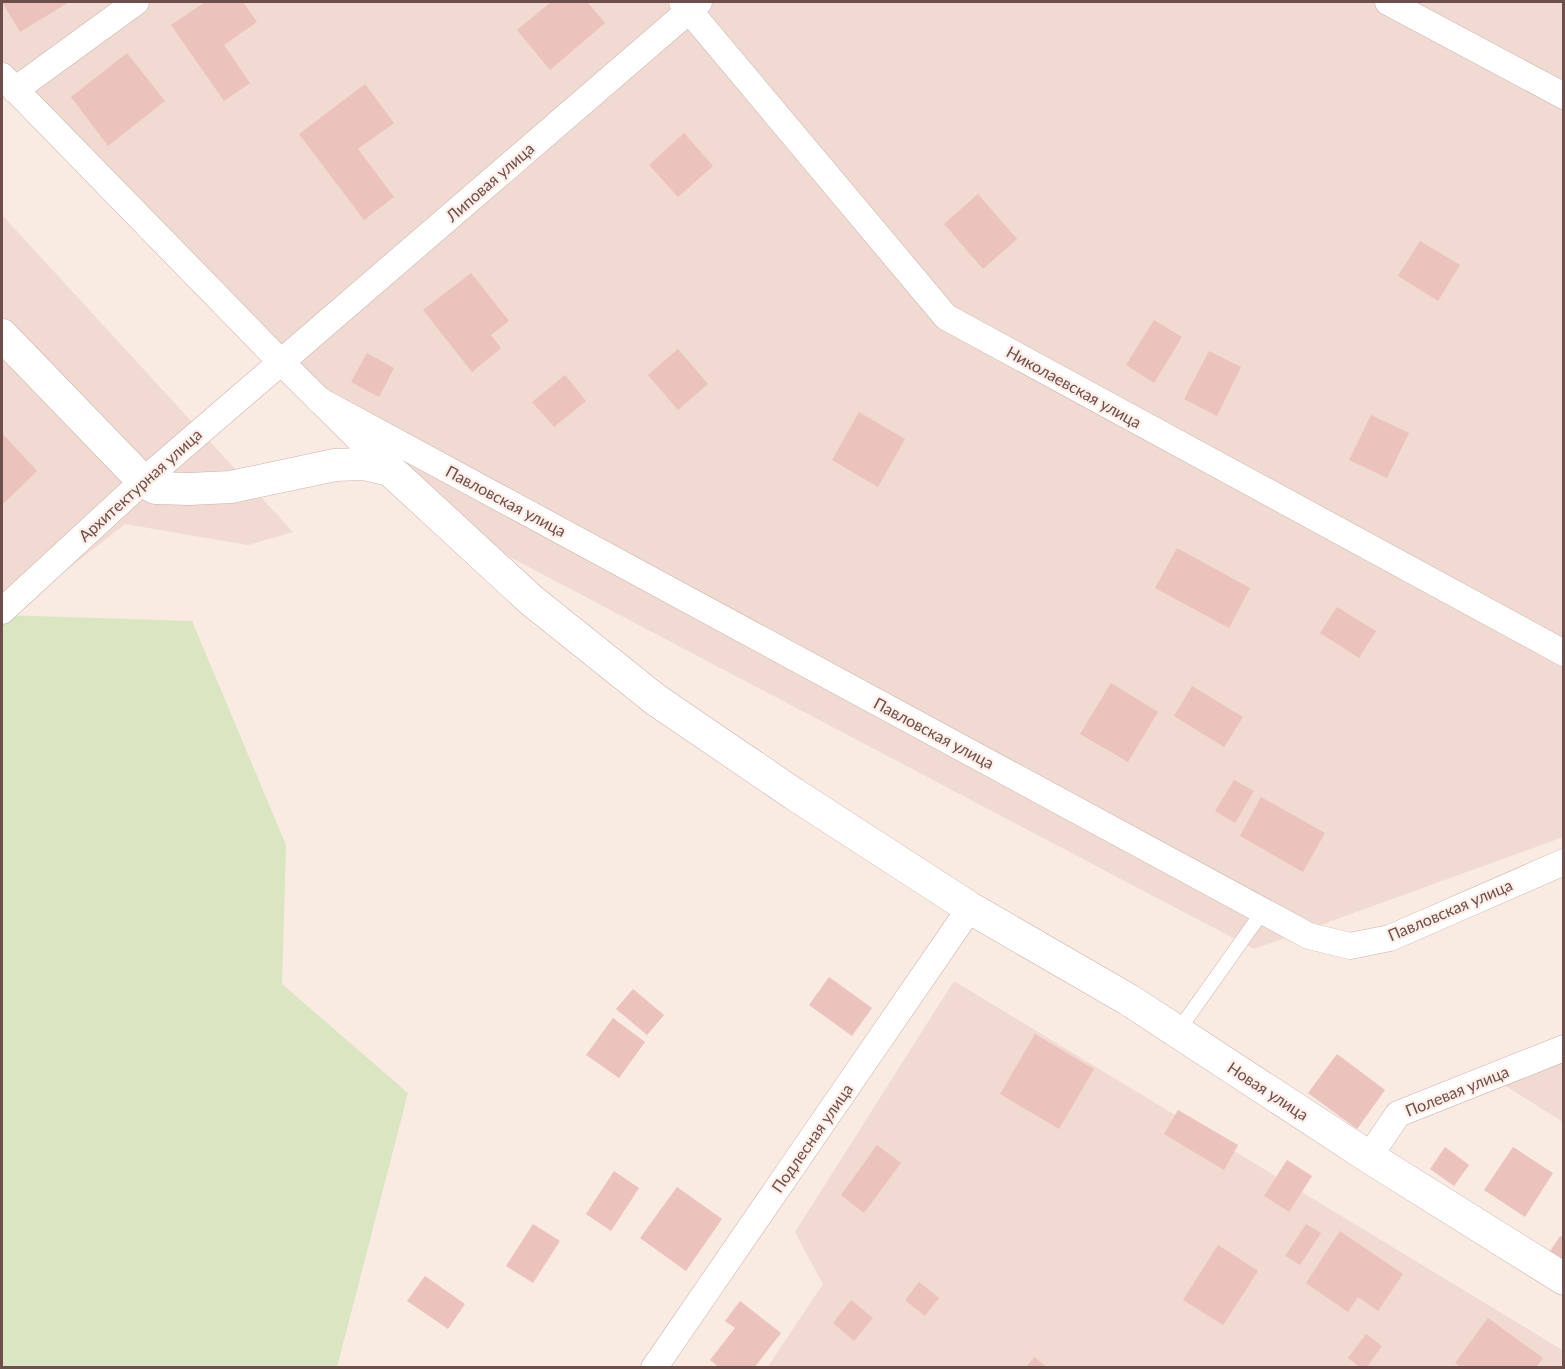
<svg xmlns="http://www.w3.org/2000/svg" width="1565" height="1369" font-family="Lato,sans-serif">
<rect width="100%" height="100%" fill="#f9eae2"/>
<g fill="#f0dad1">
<polygon points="2,2 1563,2 1563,837 1254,949 413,506 2,71"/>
<polygon points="2,215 293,532 248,545 125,524 2,621"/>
<polygon points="954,981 1564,1351 1563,1368 767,1368 823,1284 795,1232"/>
<polygon points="1563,1035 1563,1122 1479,1069"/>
</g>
<polygon fill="#dae5c2" points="2,615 192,621 286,845 282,984 408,1093 337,1367 2,1368"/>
<g fill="#ecc2bd">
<polygon points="2,2 69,2 20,32"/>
<polygon points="205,2 243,2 257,22 224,45 250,83 224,101 171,25"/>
<polygon points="551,2 587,2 605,23 550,70 517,30"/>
<polygon points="127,53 165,101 108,146 71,97"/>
<polygon points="365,84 394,123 358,149 394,197 364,220 299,134"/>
<polygon points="684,133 713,166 678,197 649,165"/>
<polygon points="978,194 1017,239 983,269 944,224"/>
<polygon points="1420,241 1460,265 1438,301 1398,276"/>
<polygon points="471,273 509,321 491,335 501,348 472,372 423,310"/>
<polygon points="1154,320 1182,337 1154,383 1126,365"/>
<polygon points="678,349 708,384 678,410 648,375"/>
<polygon points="1209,351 1241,367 1217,416 1184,399"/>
<polygon points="367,353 394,368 379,397 351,382"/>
<polygon points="565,375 586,401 554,427 532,402"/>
<polygon points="859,412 905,439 878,487 832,460"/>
<polygon points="1371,415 1409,433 1387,478 1349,460"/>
<polygon points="2,433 37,471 2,505"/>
<polygon points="1177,548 1250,588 1229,628 1155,588"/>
<polygon points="1337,607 1376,631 1359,658 1320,633"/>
<polygon points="1111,683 1158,712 1128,762 1080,734"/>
<polygon points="1192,686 1243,717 1224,747 1174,716"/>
<polygon points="1234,780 1254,791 1235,823 1215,811"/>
<polygon points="1261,797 1325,833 1303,872 1240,836"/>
<polygon points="829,977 872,1008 852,1036 809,1005"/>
<polygon points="633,989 664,1015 647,1035 616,1009"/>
<polygon points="613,1018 645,1042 619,1078 586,1055"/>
<polygon points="1035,1034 1094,1069 1059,1129 1000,1094"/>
<polygon points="1337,1054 1385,1090 1357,1129 1308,1093"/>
<polygon points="1178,1110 1238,1145 1224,1170 1164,1134"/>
<polygon points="877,1145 901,1163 864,1213 841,1195"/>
<polygon points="1445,1147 1469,1165 1454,1186 1430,1169"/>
<polygon points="1513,1147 1553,1173 1525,1217 1484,1190"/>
<polygon points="1287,1160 1312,1176 1289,1212 1264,1196"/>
<polygon points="614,1171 639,1188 611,1231 586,1214"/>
<polygon points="677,1187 722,1219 686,1271 640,1238"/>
<polygon points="533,1224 560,1241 533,1283 506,1266"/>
<polygon points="1306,1224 1321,1233 1300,1265 1285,1256"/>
<polygon points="1340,1231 1403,1274 1378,1311 1358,1297 1348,1312 1306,1283"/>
<polygon points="1560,1236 1564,1238 1564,1262 1549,1253"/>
<polygon points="1218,1245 1258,1271 1223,1325 1183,1300"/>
<polygon points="425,1276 465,1304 448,1329 407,1301"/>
<polygon points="919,1282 939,1298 925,1316 905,1300"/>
<polygon points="851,1300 873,1318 854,1341 833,1323"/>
<polygon points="740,1301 781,1333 754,1368 720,1368 710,1360 735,1328 725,1321"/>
<polygon points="1488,1318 1543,1358 1536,1368 1462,1368 1455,1363"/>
<polygon points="1366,1334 1382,1346 1366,1368 1361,1368 1348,1358"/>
<polygon points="1034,1357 1048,1368 1026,1368"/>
</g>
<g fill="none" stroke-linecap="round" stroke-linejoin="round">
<defs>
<polyline id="service" points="1178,1031 1263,911"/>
<g id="minor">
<polyline points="682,2 946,317 1564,653"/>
<polyline points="1388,2 1564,96"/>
<polyline points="2,76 281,362 390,470"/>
<polyline points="15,90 136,2"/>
<polyline points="319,400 1309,936 1350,946 1390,938 1564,862"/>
<polyline points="2,611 143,481 699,2"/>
<polyline points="1369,1157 1398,1114 1564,1048"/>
<polyline points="654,1368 970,908"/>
</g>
<polyline id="tertiary" points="2,335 143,481 155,488 189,489 231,487 335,465 363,464 390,470 531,600 656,700 794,794 970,908 1129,1000 1369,1157 1564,1279"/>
</defs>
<use href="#service" stroke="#cbb2ad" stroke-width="15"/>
<use href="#minor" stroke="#cbb2ad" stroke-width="27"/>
<use href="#tertiary" stroke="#cbb2ad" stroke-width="33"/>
<use href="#service" stroke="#fff" stroke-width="14"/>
<use href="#minor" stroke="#fff" stroke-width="26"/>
<use href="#tertiary" stroke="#fff" stroke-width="32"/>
</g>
<g text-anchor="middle" stroke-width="4.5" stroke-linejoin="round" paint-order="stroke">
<g font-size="16" fill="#6e4e4b" stroke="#fdefe8">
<text transform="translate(490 182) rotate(-41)" y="6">Липовая улица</text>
<text transform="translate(1074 387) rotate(29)" y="6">Николаевская улица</text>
<text transform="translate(140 485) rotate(-42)" y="6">Архитектурная улица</text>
<text transform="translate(506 501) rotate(28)" y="6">Павловская улица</text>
<text transform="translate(934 733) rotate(28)" y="6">Павловская улица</text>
<text transform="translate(1450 910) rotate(-23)" y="6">Павловская улица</text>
<text transform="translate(1268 1091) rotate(33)" y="6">Новая улица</text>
<text transform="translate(1457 1091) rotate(-22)" y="6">Полевая улица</text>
<text transform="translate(812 1138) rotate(-55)" y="6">Подлесная улица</text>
</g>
</g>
<rect width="1565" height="1369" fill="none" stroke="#6e4e4b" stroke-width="6"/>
</svg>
